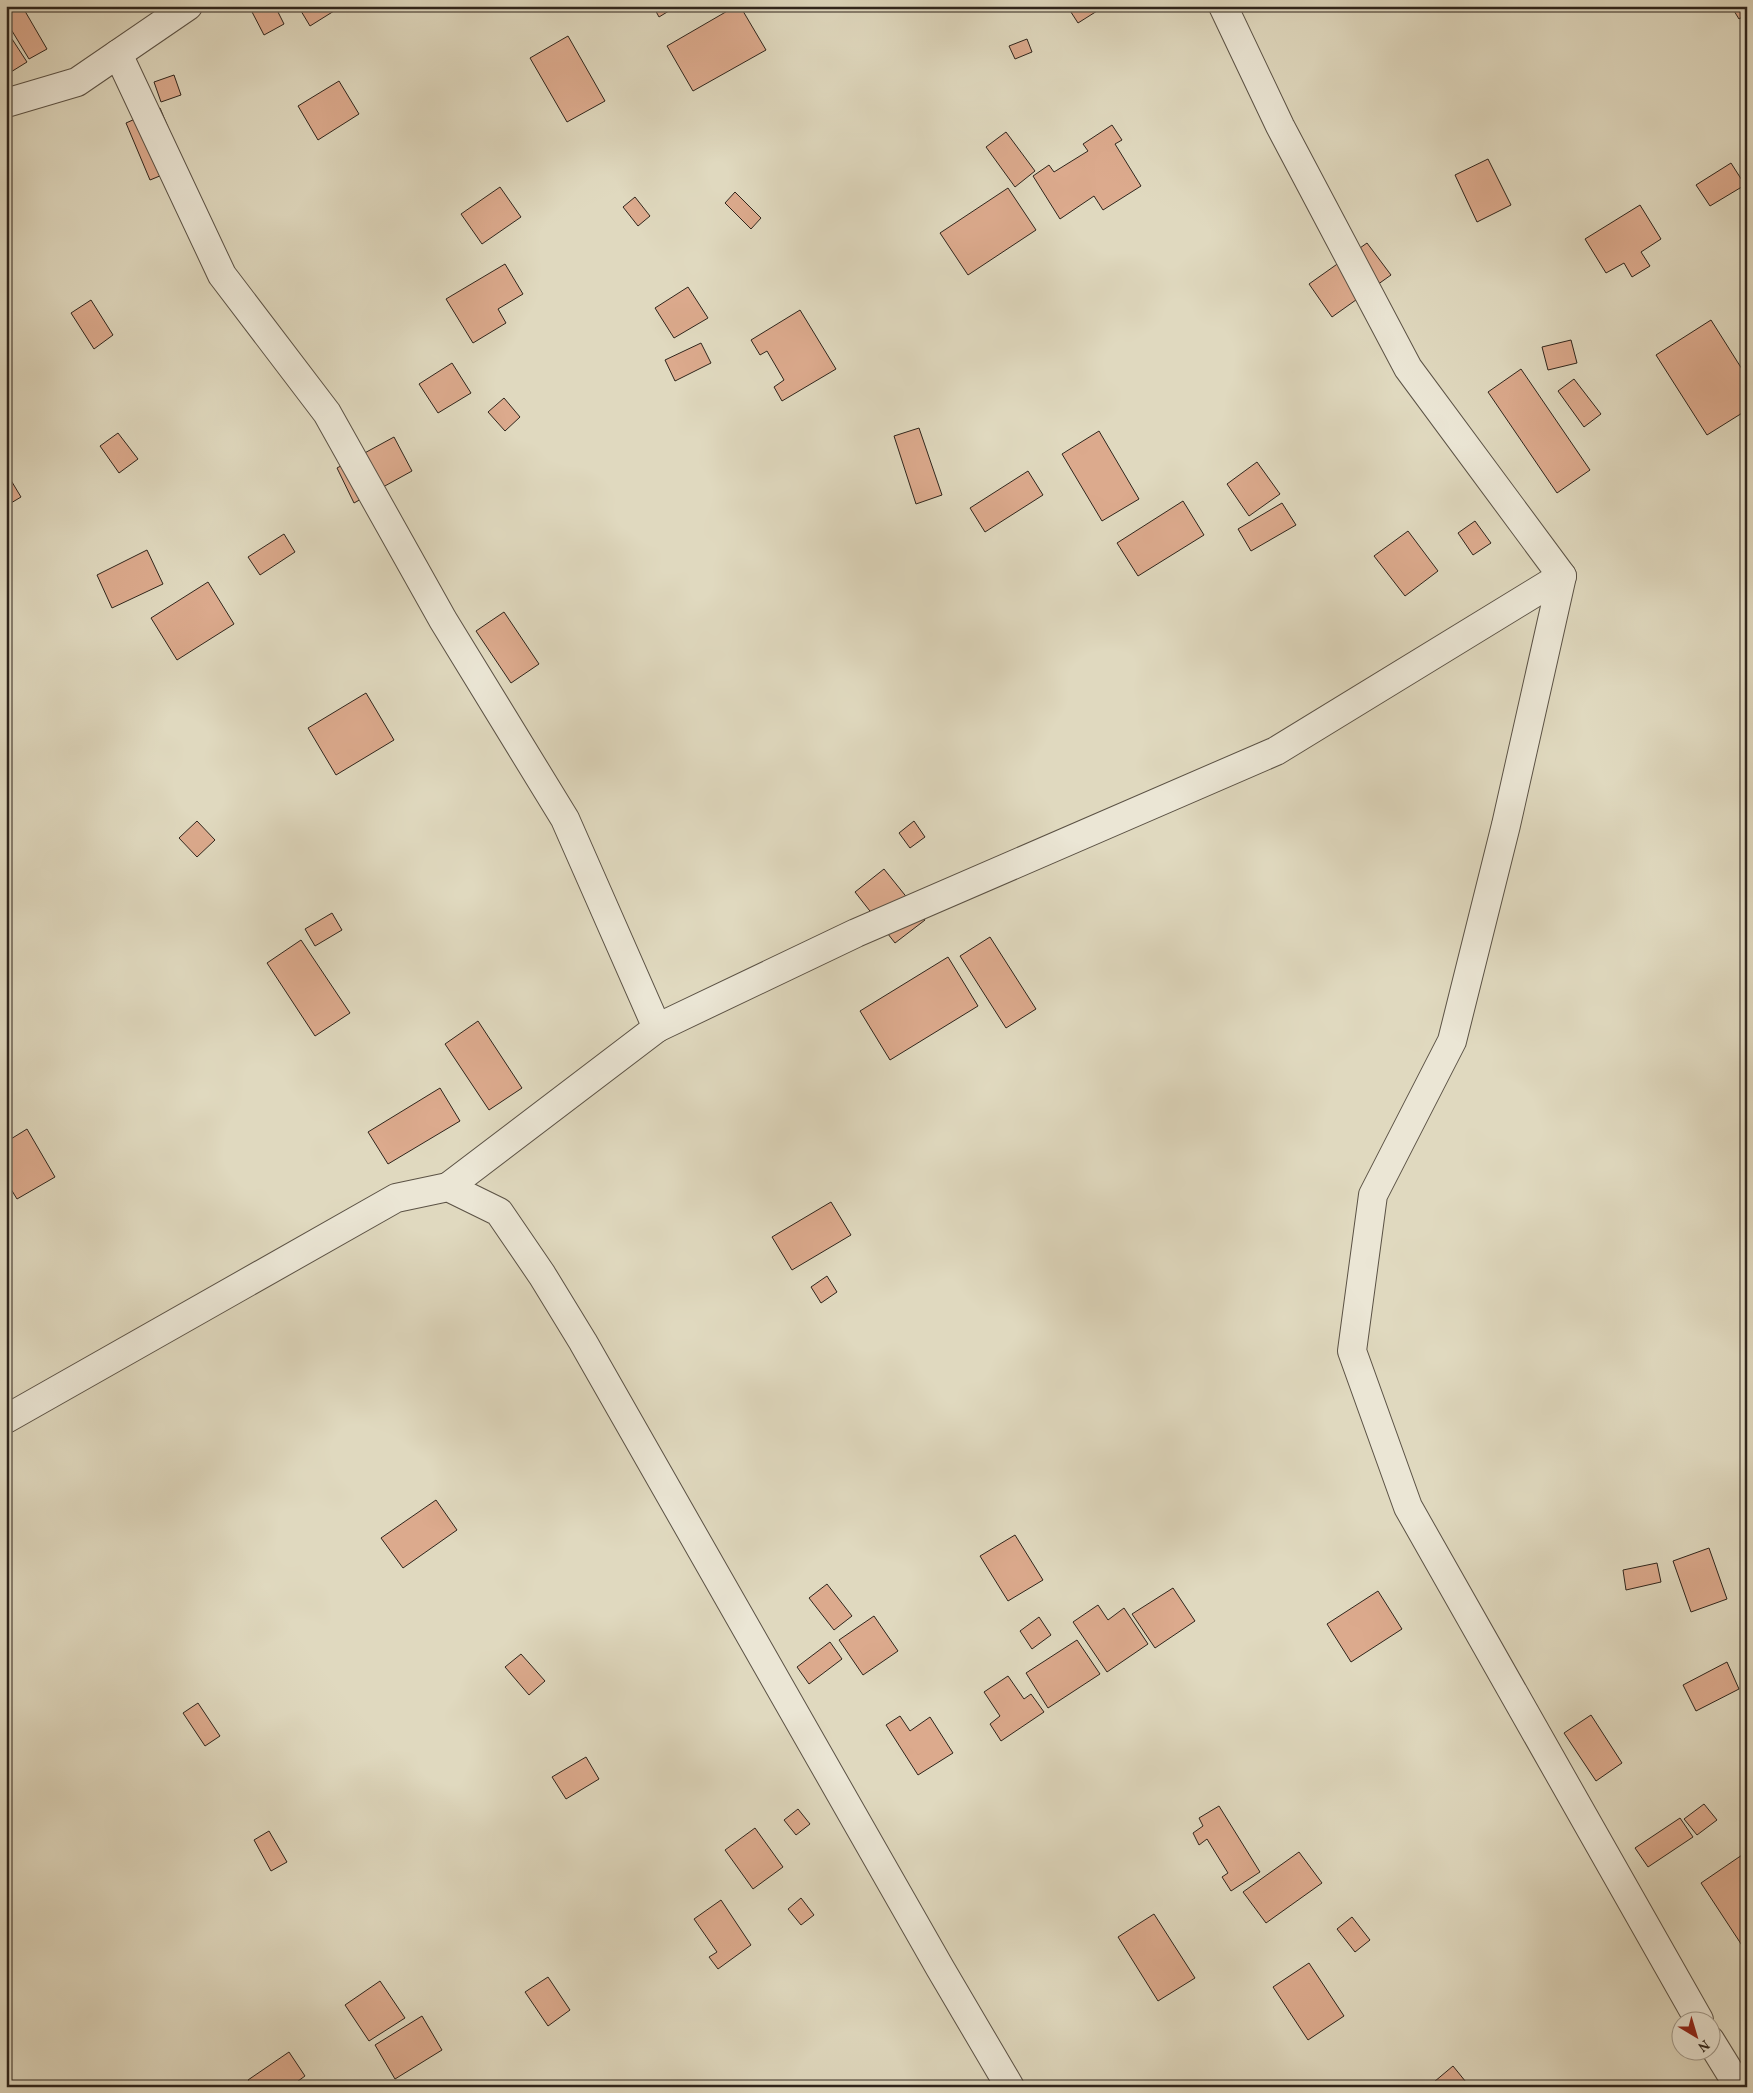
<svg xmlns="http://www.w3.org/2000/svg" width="1753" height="2093" font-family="Vollkorn,serif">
<rect width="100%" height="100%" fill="#e0d9bf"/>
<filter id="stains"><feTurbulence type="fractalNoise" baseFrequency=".004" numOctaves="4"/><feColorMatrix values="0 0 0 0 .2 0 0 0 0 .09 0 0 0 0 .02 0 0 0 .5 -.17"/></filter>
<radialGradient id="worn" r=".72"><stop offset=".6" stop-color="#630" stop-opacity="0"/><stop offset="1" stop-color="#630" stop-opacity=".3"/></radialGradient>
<g fill="#dcaa8d" stroke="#2f251c">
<polygon points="6,6 22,6 47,49 29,59 6,21"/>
<polygon points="258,6 275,6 284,24 264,35 251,10"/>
<polygon points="298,6 342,6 310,26"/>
<polygon points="653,6 677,6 659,17"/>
<polygon points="736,6 740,6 766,50 693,91 667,46"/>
<polygon points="1067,6 1105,6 1078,23"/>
<polygon points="1731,6 1747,6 1747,14 1739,19"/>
<polygon points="568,36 605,101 567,122 530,58"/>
<polygon points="12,39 27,62 6,75 6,42"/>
<polygon points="1027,39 1032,52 1015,59 1009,46"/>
<polygon points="174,75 181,95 161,102 154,82"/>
<polygon points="339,81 359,114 318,140 298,106"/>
<polygon points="160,108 184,166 150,180 126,123"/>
<polygon points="1112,125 1122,140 1115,144 1141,186 1103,210 1094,196 1060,219 1033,176 1049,165 1054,172 1088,151 1083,144"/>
<polygon points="1006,132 1035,171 1015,187 986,147"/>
<polygon points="1488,159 1511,205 1477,222 1455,175"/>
<polygon points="1731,163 1745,185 1710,206 1696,185"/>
<polygon points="500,187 521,217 482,244 461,214"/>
<polygon points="1008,188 1036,230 968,275 940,233"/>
<polygon points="735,192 761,218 751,229 725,203"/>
<polygon points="635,197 650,216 638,226 623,207"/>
<polygon points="1640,205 1661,239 1641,252 1650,266 1632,277 1624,263 1606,273 1585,239"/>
<polygon points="1367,243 1391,275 1332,317 1309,284"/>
<polygon points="505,264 523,294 498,309 506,323 473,343 446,299"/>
<polygon points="688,287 708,318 674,338 655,308"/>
<polygon points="91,300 113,335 94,349 71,313"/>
<polygon points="800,310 836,369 782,401 774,387 784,380 767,351 760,355 751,340"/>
<polygon points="1711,320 1747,377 1747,410 1707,435 1656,355"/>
<polygon points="1571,340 1577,363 1548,370 1542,347"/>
<polygon points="701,343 711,363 675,381 665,360"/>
<polygon points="452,363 471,393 438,413 419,384"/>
<polygon points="1521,369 1590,470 1557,493 1488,392"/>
<polygon points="1574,379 1601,414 1584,427 1558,391"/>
<polygon points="504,398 520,417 505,431 488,412"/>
<polygon points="919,428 942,495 916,504 894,436"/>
<polygon points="1099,431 1139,499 1102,521 1062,454"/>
<polygon points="118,433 138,459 119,473 100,446"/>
<polygon points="394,437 412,471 354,503 337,468"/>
<polygon points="1257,462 1280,494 1249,516 1227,484"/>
<polygon points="1028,471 1043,495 985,532 970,508"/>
<polygon points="6,472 21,497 6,506"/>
<polygon points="1183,501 1204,535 1138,576 1117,543"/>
<polygon points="1282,503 1296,525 1251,551 1238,529"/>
<polygon points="1475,521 1491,543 1473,555 1458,533"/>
<polygon points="1408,531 1438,571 1405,596 1374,556"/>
<polygon points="284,534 295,552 260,575 248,557"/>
<polygon points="147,550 163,584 112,608 97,575"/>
<polygon points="208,582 234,624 177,660 151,618"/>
<polygon points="504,612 539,664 511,683 476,631"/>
<polygon points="366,693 394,740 336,775 308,728"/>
<polygon points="197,821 215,840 197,857 179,838"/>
<polygon points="914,821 925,837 910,848 899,833"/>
<polygon points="884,869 925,920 895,943 855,892"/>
<polygon points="332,913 342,930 315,946 305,929"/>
<polygon points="990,937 1036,1009 1006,1028 960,956"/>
<polygon points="301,940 350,1013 315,1036 267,963"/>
<polygon points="948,957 978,1006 890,1060 860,1011"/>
<polygon points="478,1021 522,1088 489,1110 445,1044"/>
<polygon points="440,1088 460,1121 388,1164 368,1132"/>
<polygon points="27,1129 55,1177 17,1199 6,1181 6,1142"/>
<polygon points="831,1202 851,1235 792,1270 772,1237"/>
<polygon points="827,1276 837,1292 821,1303 811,1287"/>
<polygon points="436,1500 457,1530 403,1568 381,1538"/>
<polygon points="1015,1535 1043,1580 1008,1601 980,1556"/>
<polygon points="1709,1548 1727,1599 1691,1612 1673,1561"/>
<polygon points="1657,1563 1661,1582 1626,1590 1623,1570"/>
<polygon points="827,1584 852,1616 834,1630 809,1598"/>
<polygon points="1173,1588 1195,1621 1155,1648 1132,1614"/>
<polygon points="1378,1591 1402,1629 1351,1662 1327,1624"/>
<polygon points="1098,1605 1108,1620 1124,1608 1148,1644 1107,1672 1073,1622"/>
<polygon points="874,1616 898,1651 863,1675 839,1640"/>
<polygon points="1039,1617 1051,1635 1032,1649 1020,1631"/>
<polygon points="1077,1640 1100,1674 1048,1708 1026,1673"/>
<polygon points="830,1642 842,1659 809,1684 797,1667"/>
<polygon points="521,1654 545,1681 529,1695 505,1667"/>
<polygon points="1727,1662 1739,1689 1696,1711 1683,1685"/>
<polygon points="1008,1676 1024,1699 1031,1694 1044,1712 1001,1741 990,1724 1000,1716 984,1692"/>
<polygon points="198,1703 220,1736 205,1746 183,1713"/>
<polygon points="1591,1715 1622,1763 1596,1781 1564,1733"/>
<polygon points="900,1716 910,1731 930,1717 953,1753 918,1775 886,1725"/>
<polygon points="586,1757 599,1779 566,1799 552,1777"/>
<polygon points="1704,1804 1717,1820 1697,1835 1684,1819"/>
<polygon points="1219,1806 1260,1872 1231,1891 1222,1877 1228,1873 1207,1839 1199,1845 1193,1833 1203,1826 1199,1818"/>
<polygon points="798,1809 810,1824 796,1835 784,1820"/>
<polygon points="1680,1818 1693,1837 1648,1867 1635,1848"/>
<polygon points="755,1828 783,1867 753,1889 725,1850"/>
<polygon points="269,1831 287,1862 271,1871 254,1840"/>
<polygon points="1299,1852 1322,1883 1266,1923 1243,1892"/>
<polygon points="1742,1855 1747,1862 1747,1953 1701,1883"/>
<polygon points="801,1898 814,1915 801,1925 788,1909"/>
<polygon points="721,1900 751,1945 718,1969 709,1957 717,1952 694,1919"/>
<polygon points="1154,1914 1195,1978 1158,2001 1118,1937"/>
<polygon points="1352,1917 1370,1940 1355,1952 1337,1929"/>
<polygon points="1309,1963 1344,2016 1308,2040 1273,1987"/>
<polygon points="548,1977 570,2010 548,2026 525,1992"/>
<polygon points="380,1981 405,2018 369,2041 345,2005"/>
<polygon points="422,2016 442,2050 395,2079 375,2045"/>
<polygon points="289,2052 305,2076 290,2087 253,2087 248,2080"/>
<polygon points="1453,2066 1470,2087 1428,2087"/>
</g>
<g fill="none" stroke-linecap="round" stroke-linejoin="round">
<defs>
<g id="street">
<polyline points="118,54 222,275 327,413 443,620 565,819 657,1028 448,1187"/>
<polyline points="6,103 77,82 188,6"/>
<polyline points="1562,576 1506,825 1452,1041 1373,1195 1352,1351 1408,1507 1699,2020"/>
<polyline points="657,1028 856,933 1276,751 1562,576 1408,368 1280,126 1223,6"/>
<polyline points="6,1419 396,1198 448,1187 499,1212 542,1275 583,1342 940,1968 1010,2087"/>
<polyline points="1710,2040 1739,2087"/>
</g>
</defs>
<use href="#street" stroke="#5b5245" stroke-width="30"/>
<use href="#street" stroke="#ebe6d5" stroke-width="28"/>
</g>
<rect width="1753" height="2093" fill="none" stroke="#e0d9bf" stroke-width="25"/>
<rect x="8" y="8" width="1738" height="2078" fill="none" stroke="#2f251c" stroke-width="2.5"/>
<rect x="12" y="12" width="1728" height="2068" fill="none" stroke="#2f251c"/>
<g transform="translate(1696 2036) rotate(142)"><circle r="24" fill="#ebe6d5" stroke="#a0998b"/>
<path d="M0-4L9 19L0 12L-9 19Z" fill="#8f2418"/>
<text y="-8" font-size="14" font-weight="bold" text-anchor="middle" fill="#2f251c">N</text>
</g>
<rect width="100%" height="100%" filter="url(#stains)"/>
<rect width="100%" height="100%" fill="url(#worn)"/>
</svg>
